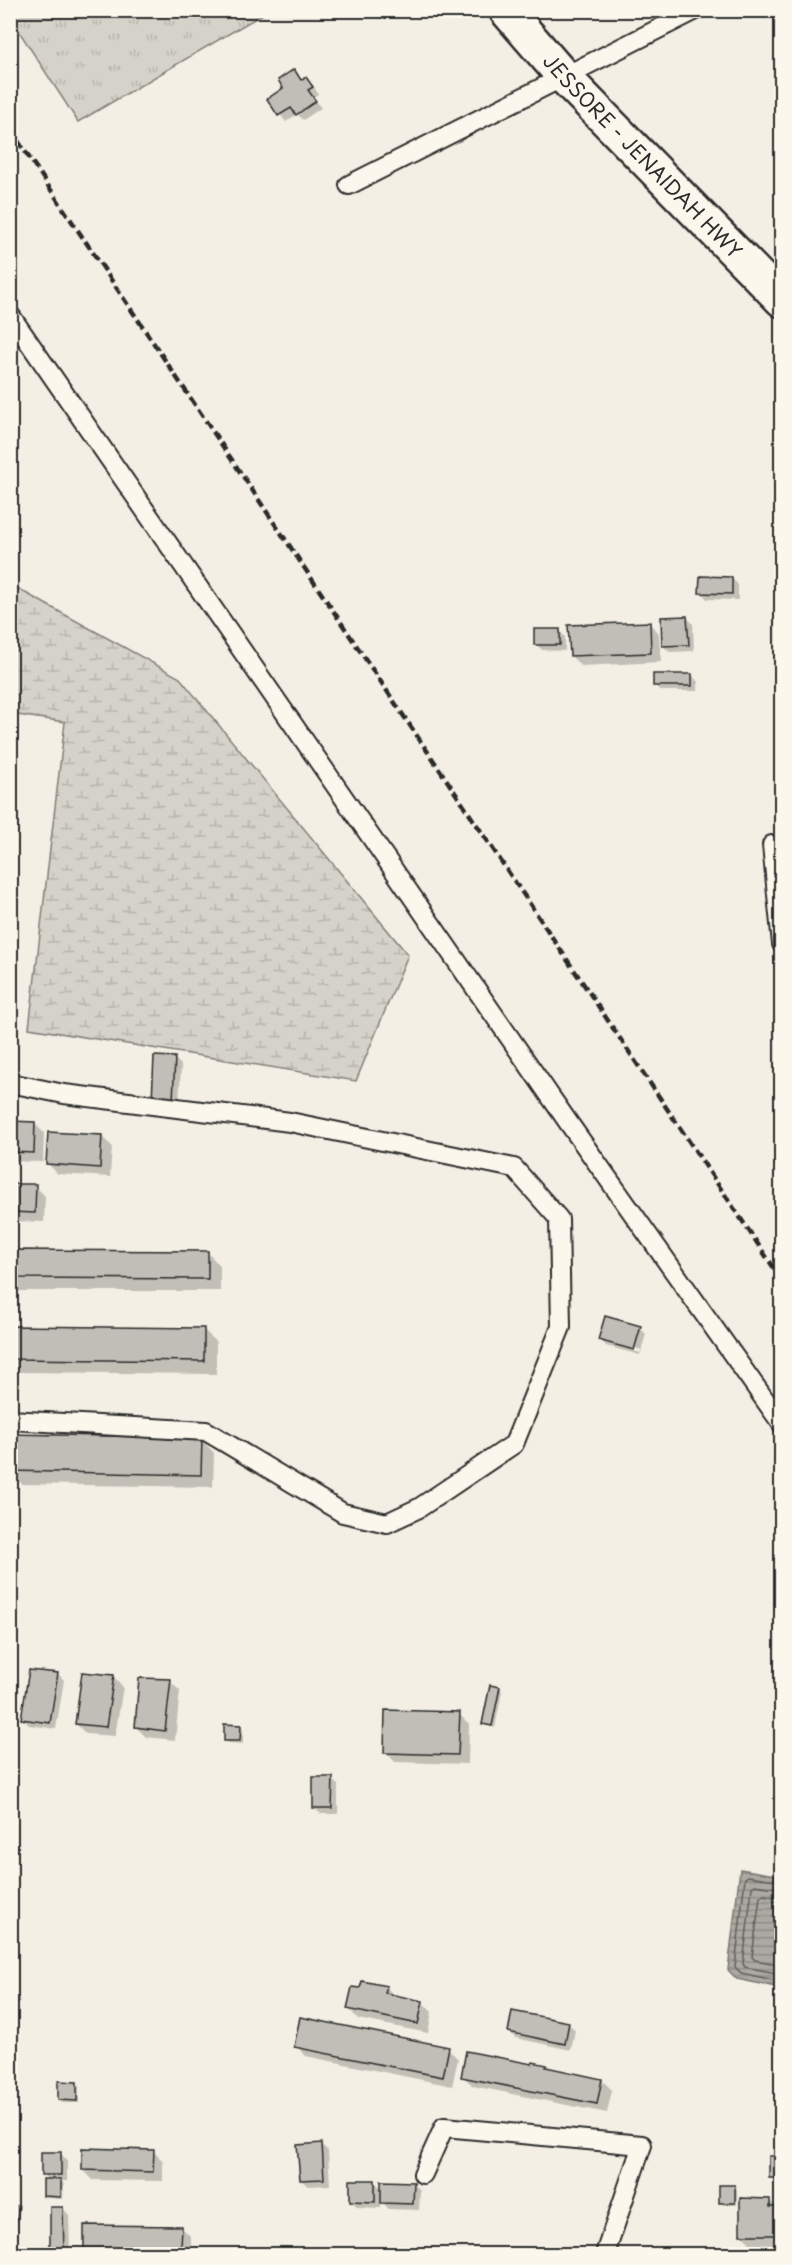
<svg xmlns="http://www.w3.org/2000/svg" width="792" height="2265" font-family="'Playpen Sans',sans-serif">
<defs>
<pattern id="grass-tufts" width="24" height="20" patternUnits="userSpaceOnUse" patternTransform="scale(1.5)"><rect width="24" height="20" fill="#d5d2c9"/><path d="M3 7l-1-3M5 7V3M7 7l1-3M15 17l-1-3M17 17v-4M19 17l1-3" fill="none" stroke="#b7b4ad"/></pattern>
<pattern id="wetland-marsh" width="20" height="14" patternUnits="userSpaceOnUse" patternTransform="scale(1.5)"><rect width="20" height="14" fill="#d5d2c9"/><path d="M1 5h8M5 5V1M11 12h8M15 12V8" fill="none" stroke="#b7b4ad"/></pattern>
<pattern id="water-rules" width="6" height="5" patternUnits="userSpaceOnUse" patternTransform="scale(1.5)"><rect width="6" height="5" fill="#aca9a2"/><path d="M0 2.5h6" fill="none" stroke="#8c8a84"/></pattern>
</defs>
<rect width="100%" height="100%" fill="#f3efe4"/>
<filter id="ink" filterUnits="userSpaceOnUse"><feTurbulence type="fractalNoise" baseFrequency=".0167" numOctaves="2"/><feDisplacementMap in="SourceGraphic" scale="12" xChannelSelector="R" yChannelSelector="G"/><feConvolveMatrix kernelMatrix="1 2 1 2 8 2 1 2 1" color-interpolation-filters="sRGB"/></filter>
<g filter="url(#ink)">
<polygon fill="url(#grass-tufts)" stroke="#807e7a" stroke-width="1.5" points="10,11 11,10 268,11 78,122 11,19"/>
<polygon fill="url(#wetland-marsh)" stroke="#807e7a" stroke-width="1.5" points="11,585 180,678 408,955 356,1081 29,1028 65,722 11,714"/>
<polygon fill="#d5d2c9" stroke="#807e7a" stroke-width="1.5" points="10,2205 19,2206 11,2254 10,2254"/>
<polygon fill="url(#water-rules)" stroke="#787772" stroke-width="1.5" points="740,1869 781,1876 781,1988 737,1979 728,1970"/>
<g fill="#0003" fill-rule="evenodd">
<polygon points="294,71 303,81 306,79 313,85 318,94 313,97 321,108 303,120 297,114 286,122 269,100 285,89"/>
<polygon points="732,578 738,585 738,600 707,599 701,592"/>
<polygon points="687,617 693,624 694,651 670,652 663,646"/>
<polygon points="649,623 659,633 661,662 581,666 571,656"/>
<polygon points="559,630 565,637 565,651 542,650 536,644"/>
<polygon points="692,675 698,682 698,691 661,691 654,685"/>
<polygon points="175,1059 181,1065 179,1106 160,1105"/>
<polygon points="10,1122 34,1123 44,1133 43,1162 10,1161"/>
<polygon points="102,1137 112,1146 110,1177 58,1174 48,1164"/>
<polygon points="10,1185 35,1186 45,1196 44,1222 10,1221"/>
<polygon points="10,1251 207,1252 220,1266 220,1291 16,1291 10,1285"/>
<polygon points="10,1327 203,1329 216,1342 216,1374 20,1372 10,1362"/>
<path d="M 640,1328 L 646,1334 L 640,1355 L 606,1346 L 600,1339 ZM 606,1340 L 642,1350 L 641,1353 L 606,1343 Z"/>
<polygon points="10,1436 201,1439 214,1453 213,1487 22,1484 10,1472"/>
<polygon points="58,1674 64,1680 56,1729 29,1725 23,1719"/>
<polygon points="113,1677 123,1687 115,1736 86,1734 76,1724"/>
<polygon points="170,1681 180,1691 175,1740 146,1737 136,1727"/>
<polygon points="499,1688 502,1691 495,1728 484,1723"/>
<polygon points="459,1714 469,1724 468,1764 395,1762 386,1752"/>
<polygon points="240,1726 243,1729 243,1744 228,1743 225,1741"/>
<polygon points="332,1779 338,1785 338,1814 321,1814 314,1808"/>
<polygon points="386,1987 396,1997 422,2002 432,2012 428,2033 358,2019 349,2009"/>
<polygon points="568,2023 575,2030 571,2050 516,2038 509,2032"/>
<polygon points="296,2046 448,2049 458,2059 452,2086 306,2056"/>
<polygon points="534,2066 546,2066 549,2069 602,2080 612,2090 607,2113 473,2086 463,2076"/>
<polygon points="77,2083 79,2086 79,2103 62,2103 59,2100"/>
<polygon points="321,2144 328,2151 330,2185 308,2186 301,2180"/>
<polygon points="153,2151 163,2161 163,2181 93,2180 83,2170"/>
<polygon points="61,2154 67,2160 67,2181 61,2181 64,2184 63,2199 47,2198 44,2196 49,2181 43,2174"/>
<polygon points="780,2158 782,2159 782,2180 773,2180 770,2177"/>
<polygon points="375,2182 383,2190 413,2183 420,2190 419,2210 389,2209 381,2201 381,2208 358,2207 351,2201"/>
<polygon points="734,2187 737,2189 737,2205 724,2205 721,2202"/>
<polygon points="769,2200 778,2209 782,2209 782,2245 751,2244 741,2234"/>
<polygon points="52,2208 63,2208 69,2215 70,2254 52,2254"/>
<polygon points="181,2227 191,2237 191,2254 92,2254 85,2248"/>
</g>
<g fill="none" stroke-linecap="round" stroke-linejoin="round">
<g stroke="#5f5d5b" stroke-width="1.5">
<polyline points="782,1881 748,1876 745,1878 735,1967 741,1973 782,1982"/>
<polyline points="782,1889 755,1885 752,1887 743,1964 745,1967 782,1974"/>
<polyline points="782,1898 763,1895 760,1897 752,1957 755,1960 782,1965"/>
</g>
</g>
<g fill="#c0beb6" stroke="#2b2b2b" stroke-width="1.5">
<polygon points="294,69 301,80 306,77 313,87 308,90 316,101 296,115 291,108 278,116 267,99 283,88 278,80"/>
<polygon points="700,576 732,577 732,594 699,593"/>
<polygon points="687,616 689,645 662,646 661,617"/>
<polygon points="650,622 651,653 570,656 568,625"/>
<rect x="534" y="629" width="26" height="16"/>
<rect x="653" y="674" width="39" height="12"/>
<polygon points="154,1056 175,1057 173,1101 152,1100"/>
<polygon points="10,1121 35,1122 34,1153 10,1152"/>
<polygon points="48,1132 102,1135 100,1168 46,1164"/>
<polygon points="10,1184 36,1184 35,1213 10,1212"/>
<polygon points="10,1250 208,1251 208,1279 10,1278"/>
<polygon points="605,1316 641,1326 634,1350 598,1340"/>
<polygon points="10,1326 204,1328 204,1361 10,1359"/>
<polygon points="10,1434 202,1438 201,1475 10,1471"/>
<polygon points="29,1670 58,1673 50,1723 21,1719"/>
<polygon points="82,1672 114,1675 106,1727 75,1724"/>
<polygon points="139,1678 171,1679 165,1731 135,1727"/>
<polygon points="490,1685 500,1687 492,1726 482,1724"/>
<polygon points="385,1710 460,1712 458,1755 384,1753"/>
<polygon points="224,1724 241,1725 240,1741 224,1741"/>
<polygon points="313,1777 333,1777 332,1808 313,1808"/>
<polygon points="362,1981 387,1986 385,1993 423,2001 418,2024 347,2009 352,1987 360,1988"/>
<polygon points="512,2011 569,2022 565,2044 508,2032"/>
<polygon points="300,2017 449,2047 443,2077 294,2047"/>
<polygon points="466,2051 532,2064 533,2062 547,2065 546,2067 602,2079 597,2104 461,2077"/>
<polygon points="58,2081 77,2082 77,2101 58,2100"/>
<polygon points="322,2143 324,2179 300,2180 297,2145"/>
<polygon points="82,2148 154,2150 153,2172 82,2170"/>
<rect x="41" y="2152" width="20" height="23"/>
<rect x="769" y="2156" width="11" height="22"/>
<polygon points="43,2179 61,2179 61,2197 43,2196"/>
<polygon points="350,2180 375,2180 375,2202 350,2201"/>
<polygon points="381,2181 414,2182 413,2204 381,2203"/>
<rect x="719" y="2185" width="16" height="18"/>
<polygon points="740,2198 770,2199 770,2207 782,2207 782,2235 740,2235"/>
<polygon points="50,2207 63,2207 64,2254 50,2254"/>
<polygon points="84,2225 182,2226 181,2249 84,2249"/>
</g>
<g fill="none" stroke-linecap="round" stroke-linejoin="round">
<defs>
<g id="street">
<polyline points="349,185 696,10"/>
<polyline points="10,315 568,1122 782,1424"/>
<polyline points="772,845 782,944"/>
<polyline points="10,1083 64,1094 290,1122 514,1168 559,1219 561,1327 514,1444 419,1508 387,1523 343,1513 206,1431 10,1420"/>
<polyline points="423,2174 444,2127 642,2145 605,2254"/>
</g>
<g id="highway">
<path id="s1" d="M 506,10 L 564,77 L 782,300"/>
</g>
</defs>
<use href="#street" stroke="#2b2b2b" stroke-width="22"/>
<use href="#highway" stroke="#2b2b2b" stroke-width="38"/>
<use href="#street" stroke="#fbf7ec" stroke-width="18"/>
<use href="#highway" stroke="#fbf7ec" stroke-width="33"/>
<polyline stroke="#2b2b2b" stroke-width="4.5" stroke-dasharray="9 4.5" stroke-linecap="butt" points="10,129 782,1280"/>
</g>
</g>
<g text-anchor="middle" stroke-width="4.5" stroke-linejoin="round" paint-order="stroke">
<g font-size="20" fill="#2b2b2b" stroke="#fbf7ec">
<text dy="7" stroke="none"><textPath href="#s1" startOffset="200">JESSORE - JENAIDAH HWY</textPath></text>
</g>
</g>
<rect width="792" height="2265" fill="none" stroke="#fbf7ec" stroke-width="36"/>
<rect x="18" y="18" width="756" height="2229" fill="none" stroke="#2b2b2b" stroke-width="2" filter="url(#ink)"/>
</svg>
